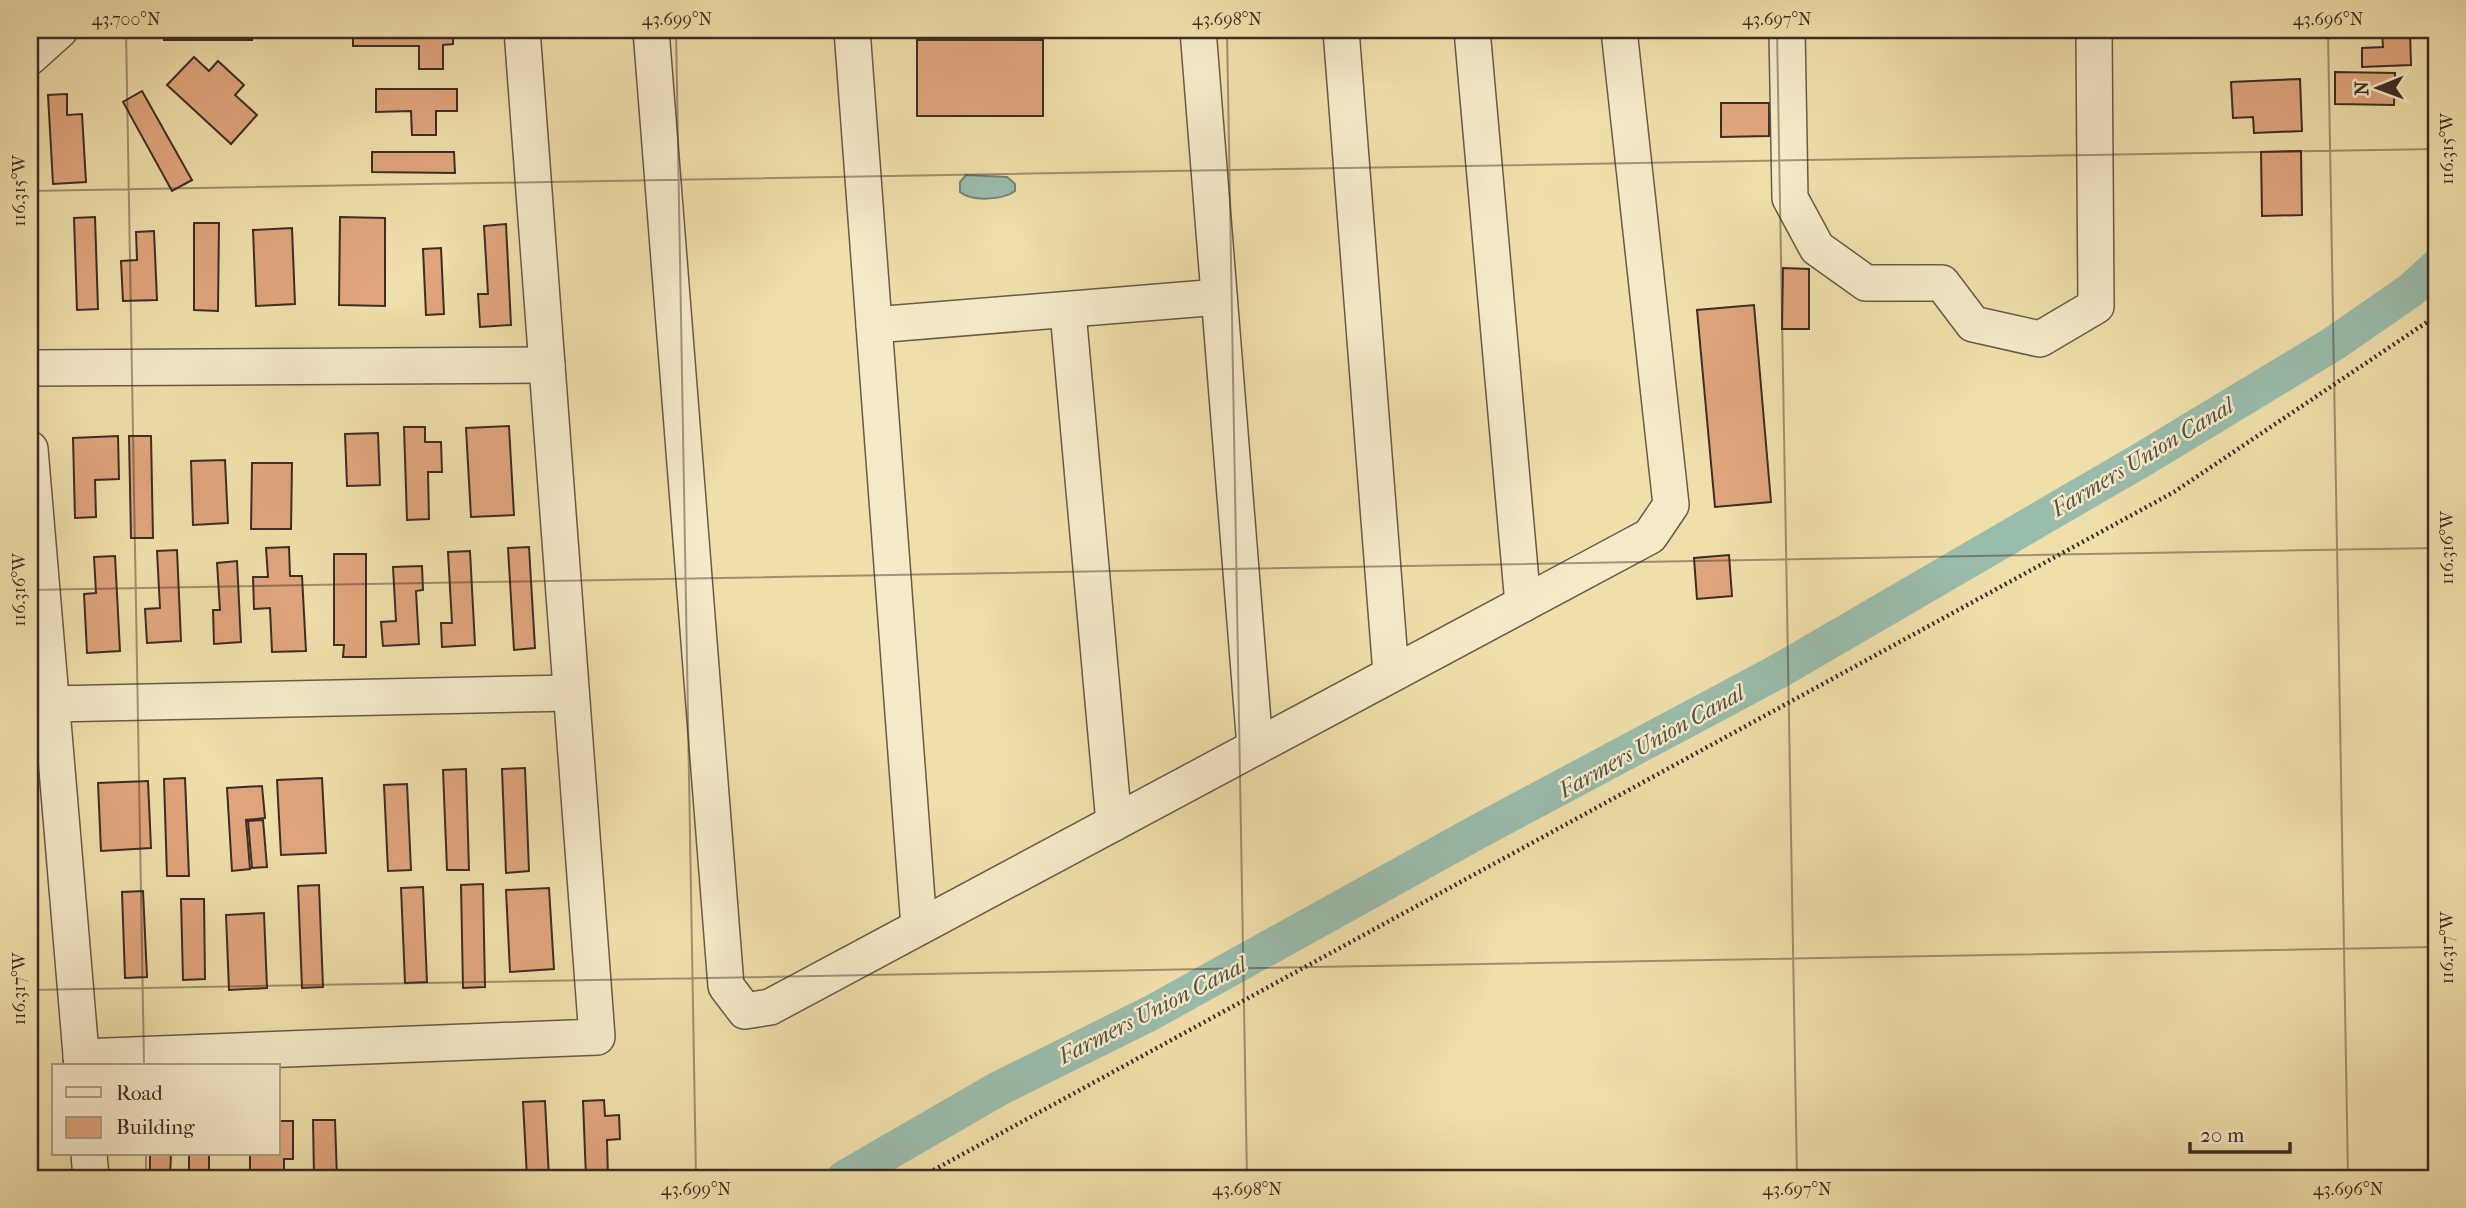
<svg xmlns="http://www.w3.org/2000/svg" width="2466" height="1208" font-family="'IM FELL French Canon',serif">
<rect width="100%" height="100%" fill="#efdfab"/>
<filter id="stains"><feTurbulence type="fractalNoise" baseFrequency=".00286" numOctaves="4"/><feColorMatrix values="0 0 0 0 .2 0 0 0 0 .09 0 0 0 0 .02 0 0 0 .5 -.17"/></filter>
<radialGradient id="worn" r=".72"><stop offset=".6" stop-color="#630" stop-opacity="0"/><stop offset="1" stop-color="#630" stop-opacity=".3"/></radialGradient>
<path fill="#9abcab" stroke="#758375" stroke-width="2" d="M 966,175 L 1007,177 L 1015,184 L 1015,191 C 1003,200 972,202 960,192 L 960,182 Z"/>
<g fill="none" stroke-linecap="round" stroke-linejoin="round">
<polyline stroke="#9abcab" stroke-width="35" points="844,1178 998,1089 1151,1013 1479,831 1777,672 2143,459 2333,344 2411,290 2436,267"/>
</g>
<g fill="#e0a57d" stroke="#3e2d24" stroke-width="2">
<rect x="164" y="30" width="88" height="10"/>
<polygon points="353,30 453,30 453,44 443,45 443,69 419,69 419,46 353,46"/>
<polygon points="2410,31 2411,65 2362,67 2362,48 2383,47 2382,32"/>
<rect x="917" y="40" width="126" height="76"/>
<polygon points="194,57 209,71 218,61 244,85 235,95 257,115 231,144 167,85"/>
<polygon points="2335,72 2395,73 2394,105 2335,104"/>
<polygon points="2300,79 2302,131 2254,133 2253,117 2233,118 2231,82"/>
<polygon points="376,89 457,89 457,111 436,111 436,135 412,135 411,111 376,112"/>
<polygon points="142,91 192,180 172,191 123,102"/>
<polygon points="67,94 67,115 82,114 86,182 53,184 48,95"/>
<polygon points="1721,103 1769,103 1769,136 1721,137"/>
<polygon points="2301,151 2302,215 2262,216 2261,152"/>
<polygon points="372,152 454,152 455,173 372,172"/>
<polygon points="95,217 98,309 77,310 74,218"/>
<polygon points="340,217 385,218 385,306 339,305"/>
<polygon points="194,223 219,223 218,311 194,310"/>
<polygon points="506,224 511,325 480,327 478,294 488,294 484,226"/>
<polygon points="292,228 295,304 256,306 253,230"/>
<polygon points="154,231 157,300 123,301 121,261 137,260 136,232"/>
<polygon points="441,248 444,314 426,315 423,249"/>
<polygon points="1783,268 1809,269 1809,329 1782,329"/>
<polygon points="1754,305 1771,502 1715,507 1697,310"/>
<polygon points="509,426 514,515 471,517 466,428"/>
<polygon points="404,427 425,427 425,442 441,442 442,472 428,472 429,519 407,520"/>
<polygon points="378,433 380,485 347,486 345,434"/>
<polygon points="118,436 119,479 95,480 96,517 75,518 73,438"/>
<polygon points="129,436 151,436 153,538 131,538"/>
<polygon points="225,460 228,523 193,525 191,461"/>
<polygon points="252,463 292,463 291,529 251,529"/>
<polygon points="289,547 290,576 302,576 306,651 272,652 270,608 254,609 253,577 268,577 266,548"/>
<polygon points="529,547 535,648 514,650 508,548"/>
<polygon points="177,550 181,641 147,643 145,609 160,608 157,551"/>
<polygon points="470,551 475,645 442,647 441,623 452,623 448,552"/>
<polygon points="334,554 366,554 366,657 343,657 344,645 334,645"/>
<polygon points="1729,555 1732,596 1697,599 1694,558"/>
<polygon points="115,556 120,651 87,653 84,594 96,593 94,557"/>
<polygon points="237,561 241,642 214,644 213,610 220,610 217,563"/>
<polygon points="422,566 423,590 416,591 419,644 383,646 381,622 396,621 393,567"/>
<polygon points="525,768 529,871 506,873 502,769"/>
<polygon points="466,769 469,870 447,870 443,770"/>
<polygon points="185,778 189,876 167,876 164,779"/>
<polygon points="322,778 326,853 281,855 277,780"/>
<polygon points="148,781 151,848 101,851 98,783"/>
<polygon points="407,784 411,870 388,871 384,785"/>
<polygon points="262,786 265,818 246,820 250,869 232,871 227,788"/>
<polygon points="263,820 267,867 252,868 248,821"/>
<polygon points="483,884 485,987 463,988 461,885"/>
<polygon points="319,885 323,987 302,988 298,886"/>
<polygon points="423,887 427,982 405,983 401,888"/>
<polygon points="549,888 554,969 510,972 506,890"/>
<polygon points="143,891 147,977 125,978 122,892"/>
<polygon points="181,899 204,899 205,979 183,980"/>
<polygon points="264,913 267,988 229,990 226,915"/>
<polygon points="604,1100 605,1116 619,1115 620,1139 607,1140 608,1178 586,1178 583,1101"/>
<polygon points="545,1101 549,1178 527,1178 523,1102"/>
<polygon points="313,1120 335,1120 337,1178 314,1178"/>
<polygon points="278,1121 293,1121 293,1159 284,1159 284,1178 250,1178 250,1154 278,1154"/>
<polygon points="150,1154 171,1154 170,1178 150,1178"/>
<rect x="189" y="1154" width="20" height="24"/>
</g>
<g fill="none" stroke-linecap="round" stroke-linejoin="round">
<defs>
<g id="minor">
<polyline points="651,30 726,986 745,1011 770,1007 1650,536 1671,505 1619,30"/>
<polyline points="852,30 919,927"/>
<polyline points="1198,30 1255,747"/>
<polyline points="1341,30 1391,674"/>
<polyline points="1472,30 1523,604"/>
<polyline points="1787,30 1790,198 1817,248 1866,283 1942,283 1973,324 2040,339 2096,306 2094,30"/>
<polyline points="30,57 60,30"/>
<polyline points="1068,312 1114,823"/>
<polyline points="874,325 1219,297"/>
<polyline points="30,368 547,365"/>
<polyline points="30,449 82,1066"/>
<polyline points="51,704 571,693"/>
<polyline points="81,1057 597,1037 522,30"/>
<polyline points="89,1154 91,1178"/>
</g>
</defs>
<use href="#minor" stroke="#6a5a46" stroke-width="38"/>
<polyline stroke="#3e2d24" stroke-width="4.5" stroke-dasharray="2 3.5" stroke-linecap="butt" points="919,1178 2174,492 2436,316"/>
<use href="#minor" stroke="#f5eac8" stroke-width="35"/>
</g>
<path fill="none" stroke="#3e2d24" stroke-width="2" stroke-opacity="0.45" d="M 126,30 L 144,1066M 676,30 L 696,1178M 1227,30 L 1247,1178M 1777,30 L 1797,1178M 2328,30 L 2348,1178M 30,191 L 2436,149M 30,590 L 2436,548M 30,990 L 2436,947M 146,1154 L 146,1178"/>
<g text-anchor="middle" stroke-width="5" stroke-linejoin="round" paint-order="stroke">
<g font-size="23" font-style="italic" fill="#555146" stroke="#f5eac8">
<text transform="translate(2142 457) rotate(-31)" y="8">Farmers Union Canal</text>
<text transform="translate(1651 741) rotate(-29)" y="8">Farmers Union Canal</text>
<text transform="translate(1152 1010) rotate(-27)" y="8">Farmers Union Canal</text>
</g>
</g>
<rect width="2466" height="1208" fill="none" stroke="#efdfab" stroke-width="77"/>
<rect x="52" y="1064" width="228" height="91" fill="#f5eac8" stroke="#ac9e86" stroke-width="2"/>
<rect x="66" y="1087" width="35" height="10" fill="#f5eac8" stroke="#ac9e86" stroke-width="2"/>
<text x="116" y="1100" font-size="21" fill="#3e2d24">Road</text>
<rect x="66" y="1117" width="35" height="21" fill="#e0a57d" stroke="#ac9e86" stroke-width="2"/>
<text x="116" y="1134" font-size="21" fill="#3e2d24">Building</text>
<g transform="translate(2378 88) rotate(269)" stroke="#f5eac8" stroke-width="5" paint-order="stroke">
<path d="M0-5L12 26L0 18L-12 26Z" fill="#3e2d24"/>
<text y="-10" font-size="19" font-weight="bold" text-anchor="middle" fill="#3e2d24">N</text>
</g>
<path d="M2190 1142v10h100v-10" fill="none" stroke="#3e2d24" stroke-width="3.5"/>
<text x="2200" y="1142" font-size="21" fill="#3e2d24" stroke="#f5eac8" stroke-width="5" paint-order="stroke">20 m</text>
<rect x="38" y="38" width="2390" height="1132" fill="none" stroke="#3e2d24" stroke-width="2.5"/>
<g font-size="18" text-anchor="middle" fill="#3e2d24">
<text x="126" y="25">43.700°N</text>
<text x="677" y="25">43.699°N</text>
<text x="1227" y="25">43.698°N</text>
<text x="1777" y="25">43.697°N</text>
<text x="2328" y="25">43.696°N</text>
<text transform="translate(2447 149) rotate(-90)" y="6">116.315°W</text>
<text transform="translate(19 191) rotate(-90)" y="6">116.315°W</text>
<text transform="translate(2447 548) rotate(-90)" y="6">116.316°W</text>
<text transform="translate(19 590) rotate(-90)" y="6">116.316°W</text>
<text transform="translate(2447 948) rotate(-90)" y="6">116.317°W</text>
<text transform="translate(19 989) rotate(-90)" y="6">116.317°W</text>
<text x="696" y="1195">43.699°N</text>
<text x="1247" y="1195">43.698°N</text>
<text x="1797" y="1195">43.697°N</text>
<text x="2348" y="1195">43.696°N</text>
</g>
<rect width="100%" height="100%" filter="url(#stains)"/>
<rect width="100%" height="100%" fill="url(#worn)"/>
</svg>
